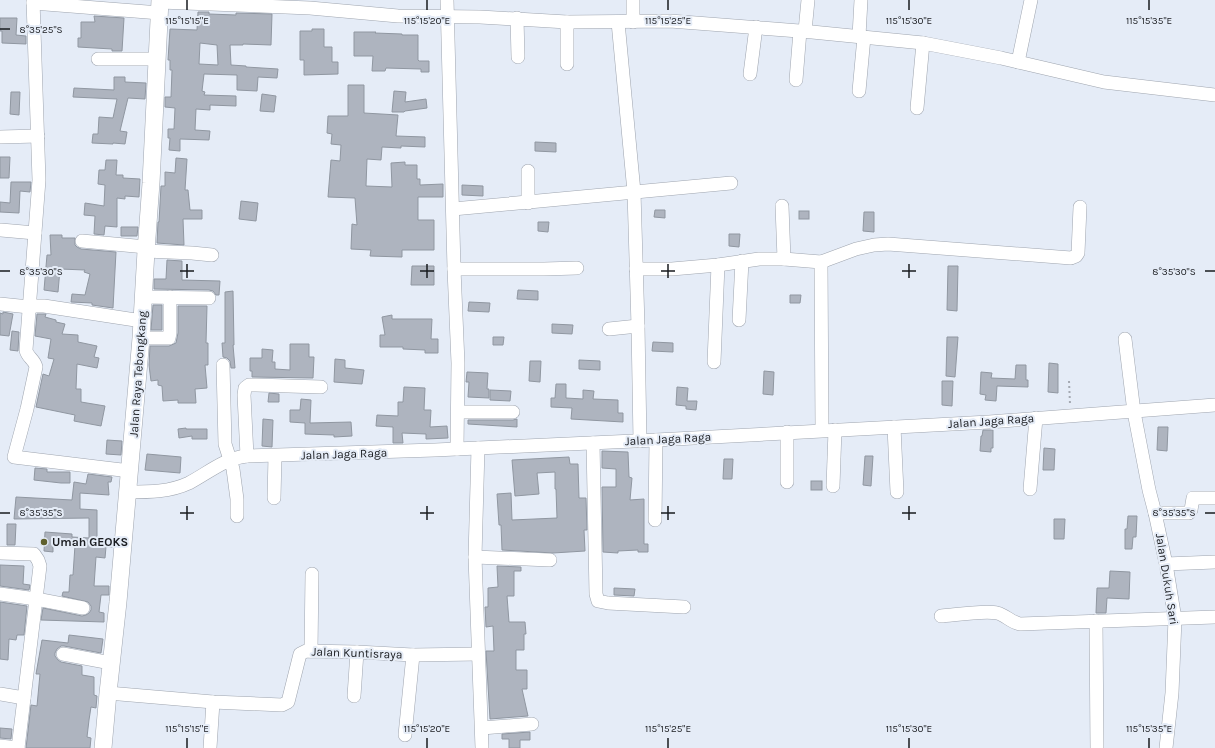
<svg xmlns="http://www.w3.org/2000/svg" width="1215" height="748" font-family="Karla,sans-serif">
<rect width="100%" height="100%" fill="#e5ecf7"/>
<g fill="#aeb4bf" stroke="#9097a1" fill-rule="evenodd">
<path d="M 198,12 L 209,12 L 209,14 L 236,15 L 236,13 L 272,14 L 271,45 L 243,44 L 243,45 L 230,45 L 231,65 L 246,66 L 246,67 L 278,69 L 277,78 L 258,77 L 257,91 L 237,90 L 237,75 L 204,74 L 202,91 L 205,92 L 204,95 L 236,96 L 236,106 L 210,105 L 210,110 L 196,109 L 195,130 L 210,131 L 209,140 L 180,139 L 180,151 L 169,150 L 170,138 L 168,138 L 168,129 L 174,129 L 175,108 L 165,107 L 165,97 L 171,97 L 172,70 L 170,70 L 170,60 L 168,60 L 170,29 L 197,30 ZM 200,43 L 217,45 L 218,65 L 199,64 Z"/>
<polygon points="94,16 124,18 122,51 112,51 112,49 78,47 78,38 81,38 81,22 95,22"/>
<polygon points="0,18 17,18 16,35 26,36 26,44 2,43 2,31 0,31"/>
<polygon points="312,29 324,29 324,47 332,47 332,62 338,62 338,74 304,75 304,60 300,60 300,31 312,31"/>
<polygon points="354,32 376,32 375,33 402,34 402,35 418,35 418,60 419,61 429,61 429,72 421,72 421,69 386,68 385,71 372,71 373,56 354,56"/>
<polygon points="114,77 125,77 125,82 146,83 145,99 128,98 120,131 127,132 125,144 113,143 113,144 92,143 93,134 98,134 99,117 113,118 117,99 73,97 74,88 114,90"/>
<polygon points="348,85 364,85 364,113 398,115 396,136 425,137 425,147 401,146 401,148 382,147 381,160 367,159 366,186 392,187 391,163 405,162 405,165 417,165 417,179 420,179 420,185 443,184 443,197 418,197 418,220 434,220 434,250 402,250 402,257 370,256 371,250 351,249 352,224 357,225 355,198 328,197 331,160 340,161 341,145 331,144 332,134 327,133 328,116 348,116"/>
<polygon points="394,91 406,92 405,102 426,99 427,108 405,111 404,112 392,112"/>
<polygon points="11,92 20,92 19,115 10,114"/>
<polygon points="262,94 276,96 274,112 260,111"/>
<polygon points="535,142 556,143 556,152 535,151"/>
<polygon points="0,157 10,157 9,178 0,178"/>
<polygon points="176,158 187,159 185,190 188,190 190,210 202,210 202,219 183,219 184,245 157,243 158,222 159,222 161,186 165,186 165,172 175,173"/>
<polygon points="106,160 117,160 116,175 123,175 123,178 140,179 139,197 125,196 125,199 117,198 117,227 105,226 104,235 94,234 95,216 84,215 85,203 104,206 105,185 98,184 99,170 105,170"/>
<polygon points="11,182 31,182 30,192 20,191 19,213 0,212 0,202 10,203"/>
<polygon points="462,185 483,186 483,196 462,195"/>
<polygon points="241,201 258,203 256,221 239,219"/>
<polygon points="655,210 665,210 665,218 654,217"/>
<rect x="799" y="211" width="10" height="8"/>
<polygon points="864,212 874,212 874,232 863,231"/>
<polygon points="538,222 549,222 548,232 538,231"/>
<polygon points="121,227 138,227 137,236 121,236"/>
<polygon points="729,234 740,234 739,247 729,246"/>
<polygon points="50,235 62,235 62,238 75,238 75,245 77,247 81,249 116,252 113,308 92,305 92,303 71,302 72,294 85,295 90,274 84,272 85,270 60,269 58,292 44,290 47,255 51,255"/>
<polygon points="167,260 182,261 182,280 220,281 219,295 216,295 213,291 209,290 154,289 154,279 166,279"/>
<polygon points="412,266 434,266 434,285 411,285"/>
<polygon points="948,266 958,266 957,311 947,310"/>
<polygon points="518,290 538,291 538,300 517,299"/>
<polygon points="233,291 234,345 233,345 235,368 231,368 230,361 227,358 223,357 222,343 225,343 225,292"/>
<polygon points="790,295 801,295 800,303 790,303"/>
<polygon points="469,302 490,303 489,312 468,311"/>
<polygon points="153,305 162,305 162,330 151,330"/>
<polygon points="178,306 207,306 206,343 208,343 208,365 205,365 207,388 195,389 196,403 178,403 178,400 163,401 162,386 158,385 158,380 151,381 149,365 150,346 169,346 176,343 178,333"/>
<polygon points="3,312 13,314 9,336 0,335 0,313 3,314"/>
<polygon points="37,314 46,314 45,317 56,320 56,322 65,324 62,334 78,335 78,342 97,346 94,357 99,358 97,368 77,364 76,389 81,389 81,402 105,406 101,426 74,421 75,415 36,407 43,374 49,376 54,359 48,358 51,339 35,336"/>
<polygon points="392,315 392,319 432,319 431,339 438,339 438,353 425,353 425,350 403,349 403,347 380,347 380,335 385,335 382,317"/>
<polygon points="552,324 573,325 572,334 552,333"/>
<polygon points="12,331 19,332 18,351 10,350"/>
<polygon points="493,337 504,337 503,345 493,345"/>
<polygon points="947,337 958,337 955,377 946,376"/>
<polygon points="653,342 673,343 673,352 652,351"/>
<polygon points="290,344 309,344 309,357 314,357 313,378 252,377 252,371 250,371 250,358 262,358 262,349 273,350 272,362 275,362 275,369 290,370"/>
<polygon points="335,359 345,360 345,368 364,370 362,384 334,382"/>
<polygon points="579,360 600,361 600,370 579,369"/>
<polygon points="530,361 541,361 540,382 529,381"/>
<polygon points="1049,363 1058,364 1058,393 1048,392"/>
<polygon points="1016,365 1026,365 1026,380 1028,380 1028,387 997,386 996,401 985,400 986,395 980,394 981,372 992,373 991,378 1015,379"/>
<polygon points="764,371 774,372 773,395 763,394"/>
<polygon points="467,372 488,373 487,389 489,389 489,398 468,397 469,382 466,382"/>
<polygon points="942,381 953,381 952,406 942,405"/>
<polygon points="556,384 566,384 566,398 583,399 583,390 594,391 593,399 618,400 618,413 623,413 623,422 571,419 572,408 551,407 551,398 555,398"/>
<polygon points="404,387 425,388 424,410 431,410 430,427 447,426 448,438 426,439 426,434 402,433 403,443 393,443 393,427 376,426 377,415 398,416 398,402 403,402"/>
<polygon points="677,387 688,388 687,401 697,401 696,410 686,409 686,406 676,405"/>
<polygon points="490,390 511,391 510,401 490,400"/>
<polygon points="269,393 279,394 279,402 268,402"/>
<polygon points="301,399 311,400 310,423 351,422 352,436 334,437 334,435 305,434 305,423 290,422 290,410 300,410"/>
<polygon points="263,419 273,420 272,447 262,446"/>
<polygon points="517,419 517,427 468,424 468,420 513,420"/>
<polygon points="1158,427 1168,427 1167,451 1157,450"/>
<polygon points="186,428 186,429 207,429 207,439 192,439 192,436 179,438 178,429"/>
<polygon points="983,430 993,430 993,448 991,448 991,452 980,451 981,436 982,436"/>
<polygon points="107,440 122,441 121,455 106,454"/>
<polygon points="1044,448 1055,449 1054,470 1043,470"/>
<polygon points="602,451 628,452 629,477 632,478 630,500 644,499 644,544 648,544 648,552 638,552 638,550 618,551 618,553 603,552 602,487 616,487 616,469 602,468"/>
<polygon points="147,454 181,457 180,473 145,470"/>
<polygon points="865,456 873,456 871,486 863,485"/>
<polygon points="569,457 570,464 578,464 579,498 586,498 587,530 584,530 585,551 553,553 502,550 501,525 499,525 497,494 511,493 512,520 557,518 556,489 555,489 555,472 537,473 539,494 515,496 512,460"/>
<polygon points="724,459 733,459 732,479 723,479"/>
<polygon points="35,468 47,469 47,472 70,472 70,483 61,483 34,480"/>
<polygon points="88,474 112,477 111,482 108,482 109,495 80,493 80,509 97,510 97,538 114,538 113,547 106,547 105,558 96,557 94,586 109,586 109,595 101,595 99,612 104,613 104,622 41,620 43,608 82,616 86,615 89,613 91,610 91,606 88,602 62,596 63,592 69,592 70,575 73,575 75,545 53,543 53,552 44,551 45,532 72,534 72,537 89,538 89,518 14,519 16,497 72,500 74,482 86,484"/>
<rect x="811" y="481" width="11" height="9"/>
<polygon points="1128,516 1137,516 1136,537 1133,537 1132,549 1125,549 1125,529 1127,529"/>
<polygon points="1054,519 1065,519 1064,539 1054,539"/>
<polygon points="7,524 16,524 15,545 7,545"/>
<polygon points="0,565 24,566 23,584 30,585 29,590 0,586"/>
<polygon points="497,566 521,567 521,571 514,571 514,596 507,596 509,622 525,622 526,634 524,634 524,650 516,650 516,670 527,670 527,689 522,689 528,716 490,719 486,651 494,651 493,626 486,627 485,607 488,607 488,588 498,587"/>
<polygon points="1110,571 1130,572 1129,599 1107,598 1106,613 1096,613 1097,588 1109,588"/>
<polygon points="614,588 635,589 634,596 614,595"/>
<polygon points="0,602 27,606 24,635 17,635 16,640 9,639 8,660 0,659"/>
<polygon points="69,635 103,639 101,653 64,646 61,646 57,649 55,653 55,656 58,660 61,662 82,666 82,675 94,677 94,695 97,696 96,708 91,707 89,720 87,737 91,738 90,748 26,748 31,705 37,706 40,674 36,674 42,640 68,643"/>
<polygon points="0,728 12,729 11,739 0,738"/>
<polygon points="530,732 530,740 520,740 520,748 509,748 509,739 502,739 502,734"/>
</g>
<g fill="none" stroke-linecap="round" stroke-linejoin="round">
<defs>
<g id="minor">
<path d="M 33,0 L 39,180 L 26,350 C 27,357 35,360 36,367 L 27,409 L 14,457 L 130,471"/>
<polyline points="447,0 454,269 458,363 457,449"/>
<polyline points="160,2 310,8 398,16 480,17 567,22 670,21 812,32 923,43 1001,58 1018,62 1104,82 1215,95"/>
<polyline points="33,3 160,13"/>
<polyline points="517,18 518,57"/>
<polyline points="567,22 567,64"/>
<polyline points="618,22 634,192 638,326 640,441"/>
<polyline points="633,22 633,0"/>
<polyline points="805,31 808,0"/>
<polyline points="859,36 861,0"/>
<polyline points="98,59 158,59"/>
<polyline points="1018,62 1031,0"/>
<polyline points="750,74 756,27"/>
<polyline points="796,80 800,31"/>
<polyline points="859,91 864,37"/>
<polyline points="917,108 923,43"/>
<polyline points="0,137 38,136"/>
<polyline points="528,171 528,203"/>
<polyline points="782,206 784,259"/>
<polyline points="453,209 731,183"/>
<polyline points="1,230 35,233"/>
<polyline points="82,241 146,247"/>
<polyline points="146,251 192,253 212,255"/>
<polyline points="821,262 822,430"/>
<polyline points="454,269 544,269 577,268"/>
<polyline points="636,269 672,269 718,265 759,259 784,259 821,262 856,249 874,245 888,244 1071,258 1076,256 1078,253 1080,207"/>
<polyline points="144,297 209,298"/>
<polyline points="0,304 29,307 36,306 44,306 142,321"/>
<polyline points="739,320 742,261"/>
<polyline points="609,329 638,326"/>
<polyline points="141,338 169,338 170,333 170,297"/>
<polyline points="1125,339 1134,412 1149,490 1155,513 1166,564 1175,619 1172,693 1166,748"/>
<polyline points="714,362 718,265"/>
<polyline points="223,365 225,444 233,469 237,499 237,516"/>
<polyline points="458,412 513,412"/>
<polyline points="894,427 897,492"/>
<polyline points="593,443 596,594 598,601 608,603 684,607"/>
<polyline points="478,448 475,557 482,748"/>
<polyline points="247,456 244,395 245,388 249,385 256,385 321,387"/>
<polyline points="787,482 787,432"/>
<polyline points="833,486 835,430"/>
<polyline points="1030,489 1036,418"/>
<path d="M 128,492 C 149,492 170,492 189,483 C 208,473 225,458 247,456 L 435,450 L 656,440 L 989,422 L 1215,405"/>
<polyline points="274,498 275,456"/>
<polyline points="1155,513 1189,513 1191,510 1193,498 1215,498"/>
<polyline points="655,520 656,440"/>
<polyline points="0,553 34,554 38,560 40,566 18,748"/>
<polyline points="475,557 550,560"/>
<polyline points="1166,564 1215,562"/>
<polyline points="0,594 36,599 83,608"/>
<path d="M 941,616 C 954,615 985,610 997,613 C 1006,615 1010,622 1020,624 L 1215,617"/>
<polyline points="1096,621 1097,748"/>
<polyline points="311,651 312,574"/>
<polyline points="63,654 111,663"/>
<polyline points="108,693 213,702 282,705 288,702 300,654 306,651 357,652 413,655 478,654"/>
<polyline points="0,694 24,698"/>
<polyline points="354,696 357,652"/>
<polyline points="482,728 532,724"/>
<polyline points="405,735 413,655"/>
<polyline points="0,746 18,748"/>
<polyline points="210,748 213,702"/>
</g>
<polyline id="major" points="103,748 108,693 118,602 141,338 146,251 151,183 160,0"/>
</defs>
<use href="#minor" stroke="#9fa5af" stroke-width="14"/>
<use href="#major" stroke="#9fa5af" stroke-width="18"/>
<polyline stroke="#a4a9b2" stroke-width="2" stroke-dasharray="2 3" stroke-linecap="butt" points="1069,381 1070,404"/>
<use href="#minor" stroke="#fff" stroke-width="13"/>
<use href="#major" stroke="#fff" stroke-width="17"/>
</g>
<path fill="none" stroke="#191b1f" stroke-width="1.5" d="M 187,0 L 187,10M 427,0 L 427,10M 668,0 L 668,10M 909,0 L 909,10M 1149,0 L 1149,10M 0,29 L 10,29M 187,264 L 187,278M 427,264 L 427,278M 668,264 L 668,278M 909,264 L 909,278M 0,271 L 10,271M 180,271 L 194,271M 420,271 L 434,271M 661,271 L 675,271M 902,271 L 916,271M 1205,271 L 1215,271M 187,506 L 187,520M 427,506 L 427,520M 668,506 L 668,520M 909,506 L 909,520M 0,513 L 10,513M 180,513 L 194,513M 420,513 L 434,513M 661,513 L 675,513M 902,513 L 916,513M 1205,513 L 1215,513M 187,738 L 187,748M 427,738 L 427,748M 668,738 L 668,748M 909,738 L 909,748M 1149,738 L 1149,748"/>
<circle fill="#5f602d" stroke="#e5ecf7" stroke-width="1.5" cx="44" cy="542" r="4"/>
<g text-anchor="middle" stroke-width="4" stroke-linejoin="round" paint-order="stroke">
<g font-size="12" fill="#191b1f" stroke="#e5ecf7">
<text transform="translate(138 374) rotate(-86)" y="4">Jalan Raya Tebongkang</text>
<text transform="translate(991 421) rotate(-4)" y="4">Jalan Jaga Raga</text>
<text transform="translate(668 439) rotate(-3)" y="4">Jalan Jaga Raga</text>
<text transform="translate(344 454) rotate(-2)" y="4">Jalan Jaga Raga</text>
<text transform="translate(1167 579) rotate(81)" y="4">Jalan Dukuh Sari</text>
<text transform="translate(357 653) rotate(2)" y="4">Jalan Kuntisraya</text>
</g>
<g font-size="12" font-weight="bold" fill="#191b1f" stroke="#e5ecf7" text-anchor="start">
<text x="52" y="546">Umah GEOKS</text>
</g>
</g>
<g font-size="10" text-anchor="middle" fill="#191b1f" stroke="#e5ecf7" stroke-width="4" stroke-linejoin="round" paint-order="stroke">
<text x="187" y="24">115°15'15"E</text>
<text x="427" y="24">115°15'20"E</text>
<text x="668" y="24">115°15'25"E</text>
<text x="909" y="24">115°15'30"E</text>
<text x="1149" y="24">115°15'35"E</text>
<text x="41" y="33">8°35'25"S</text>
<text x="41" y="275">8°35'30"S</text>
<text x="1174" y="275">8°35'30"S</text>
<text x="41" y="516">8°35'35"S</text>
<text x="1174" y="516">8°35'35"S</text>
<text x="187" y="732">115°15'15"E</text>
<text x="427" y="732">115°15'20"E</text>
<text x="668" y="732">115°15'25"E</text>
<text x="909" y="732">115°15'30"E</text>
<text x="1149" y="732">115°15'35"E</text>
</g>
</svg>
